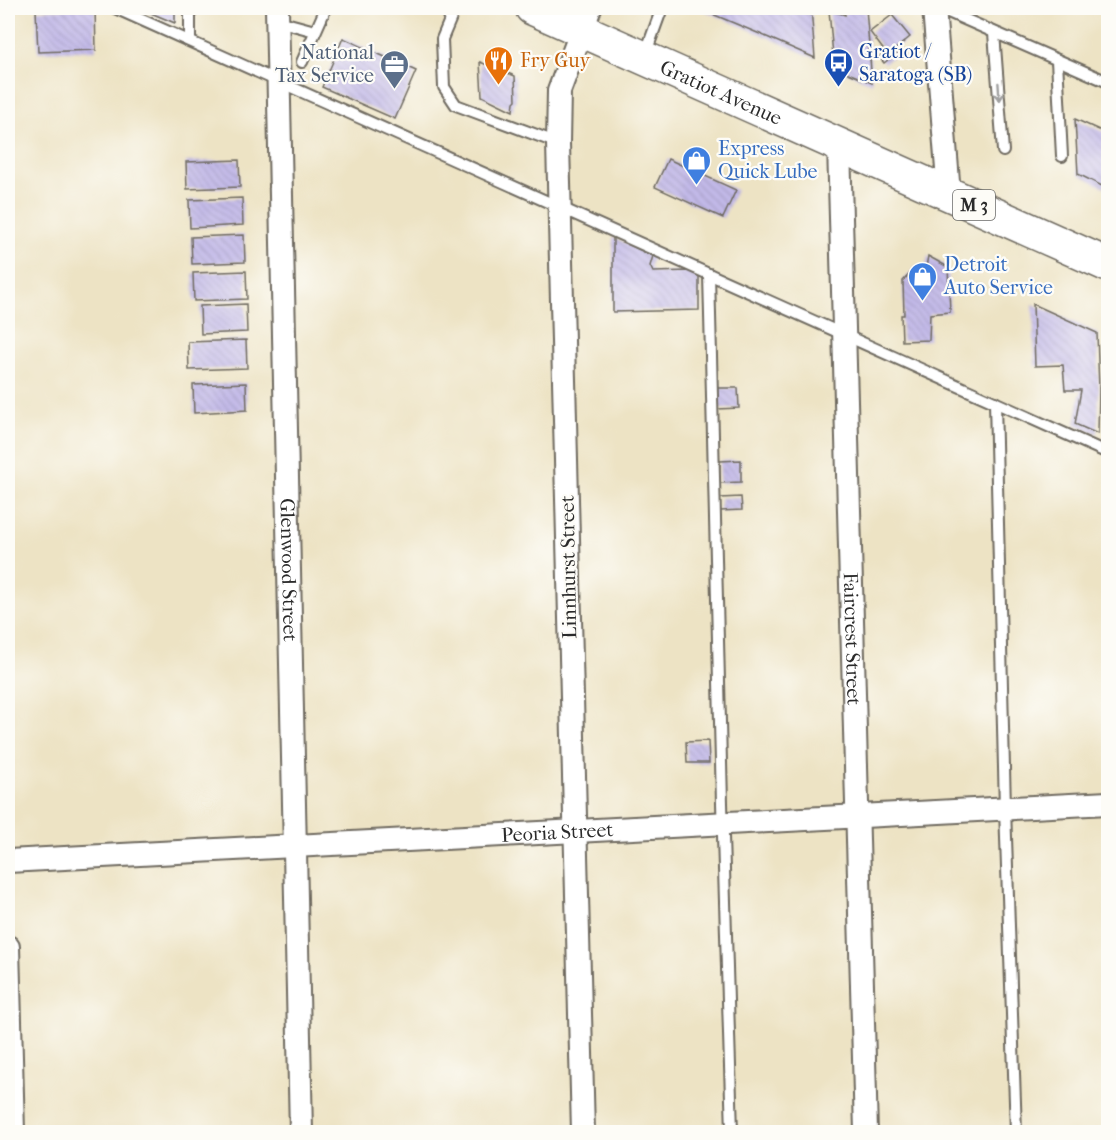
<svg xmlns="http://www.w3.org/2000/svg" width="1116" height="1140" font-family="'IM FELL French Canon',serif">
<defs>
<pattern id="building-back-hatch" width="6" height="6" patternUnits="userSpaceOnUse" patternTransform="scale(1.5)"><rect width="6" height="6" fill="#c2b9e8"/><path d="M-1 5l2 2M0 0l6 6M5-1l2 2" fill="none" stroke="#a79fc7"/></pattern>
</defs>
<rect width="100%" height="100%" fill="#fdfcf7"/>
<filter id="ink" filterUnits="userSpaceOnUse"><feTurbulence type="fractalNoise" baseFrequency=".0167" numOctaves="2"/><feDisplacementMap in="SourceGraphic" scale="12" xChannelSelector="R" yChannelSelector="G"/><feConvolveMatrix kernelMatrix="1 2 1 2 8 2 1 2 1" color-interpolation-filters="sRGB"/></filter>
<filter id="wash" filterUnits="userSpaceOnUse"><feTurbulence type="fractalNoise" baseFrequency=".008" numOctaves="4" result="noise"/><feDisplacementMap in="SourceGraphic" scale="24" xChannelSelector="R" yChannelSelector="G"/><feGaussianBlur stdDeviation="1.35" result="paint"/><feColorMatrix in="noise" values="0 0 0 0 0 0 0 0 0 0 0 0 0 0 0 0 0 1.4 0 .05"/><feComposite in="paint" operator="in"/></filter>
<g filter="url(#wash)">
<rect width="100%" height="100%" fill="#ede3c4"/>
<g id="blocks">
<g fill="url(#building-back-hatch)">
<polygon points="95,8 96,50 38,52 36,10"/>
<polygon points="139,8 175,8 175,23"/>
<polygon points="698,8 811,8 815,58 760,34"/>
<polygon points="844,8 866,8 872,83 834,67 829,10 845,15"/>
<polygon points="892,15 910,37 894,50 897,53 884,63 879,57 885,52 870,32"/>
<polygon points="343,38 416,71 395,119 322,87"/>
<polygon points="480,62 515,76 516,100 514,102 513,111 482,96"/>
<polygon points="1075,119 1108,134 1108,189 1078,174"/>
<polygon points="668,159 736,190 723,218 655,187"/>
<polygon points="239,160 240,187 187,189 186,162"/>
<polygon points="242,198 243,225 190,228 189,200"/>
<polygon points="244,235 245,262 192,264 191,237"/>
<polygon points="613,237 653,256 650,266 653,272 689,271 699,276 699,310 613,312"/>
<polygon points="928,256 948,267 950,312 930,314 929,340 902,341 901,315 904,315 903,281 916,267 926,267"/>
<polygon points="246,271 247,299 194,301 193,273"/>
<polygon points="246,304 247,332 201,334 200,306"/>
<polygon points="1033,304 1097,333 1099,389 1098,434 1075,424 1081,390 1065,390 1063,365 1035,366"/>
<polygon points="246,340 247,368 189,370 188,342"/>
<polygon points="246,383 247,410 194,413 193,385"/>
<polygon points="716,388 738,388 739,408 717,409"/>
<polygon points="741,460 741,482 719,483 720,461"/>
<polygon points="741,497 742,510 720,511 720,498"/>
<polygon points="708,741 709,763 687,763 686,742"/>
</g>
</g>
</g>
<g filter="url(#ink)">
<use href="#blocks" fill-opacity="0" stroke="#6f6b61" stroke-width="1.5"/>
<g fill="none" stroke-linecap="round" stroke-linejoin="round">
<defs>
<g id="service">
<polyline points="115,8 1108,453"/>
<polyline points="190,8 190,41"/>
<polyline points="455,8 442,39 444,87 456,105 558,143"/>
<polyline points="939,8 1108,82"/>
<polyline points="278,21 315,31"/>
<polyline points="994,33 1003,151"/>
<polyline points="645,55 662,8"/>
<polyline points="1057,60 1062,156"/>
<polyline points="302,62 325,10"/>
<polyline points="709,274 722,803 732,1132"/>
<polyline points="995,402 1005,808 1016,1132"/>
</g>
<g id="minor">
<path id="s1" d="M 277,8 L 301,1132"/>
<polyline points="934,8 949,194"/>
<path id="s2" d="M 839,145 L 866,1132"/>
<path id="s3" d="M 8,861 L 1108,803"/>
<polyline points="8,947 13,1132"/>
<polyline points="583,1132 558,143 559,91 590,8"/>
</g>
<g id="primary">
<path id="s4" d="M 532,8 L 1108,265"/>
</g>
</defs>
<use href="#service" stroke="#6f6b61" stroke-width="14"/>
<use href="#minor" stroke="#6f6b61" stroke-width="26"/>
<use href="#primary" stroke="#6f6b61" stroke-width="36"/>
<use href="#service" stroke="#fff" stroke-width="10"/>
<use href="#minor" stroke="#fff" stroke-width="22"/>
<use href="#primary" stroke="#fff" stroke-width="33"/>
</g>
<defs><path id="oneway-shaft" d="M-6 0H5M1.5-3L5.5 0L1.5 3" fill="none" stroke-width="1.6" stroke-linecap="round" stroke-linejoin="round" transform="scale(1.5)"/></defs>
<use stroke="#a0a0a0" href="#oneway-shaft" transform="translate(999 92) rotate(86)"/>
</g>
<defs>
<symbol id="restaurant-pin" viewBox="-11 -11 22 30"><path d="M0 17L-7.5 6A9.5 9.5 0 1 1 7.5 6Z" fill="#e8710a" stroke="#fdfcf7"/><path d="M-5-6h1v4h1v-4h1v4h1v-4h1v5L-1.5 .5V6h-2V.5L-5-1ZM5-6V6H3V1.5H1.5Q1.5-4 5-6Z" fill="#fff"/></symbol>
<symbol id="bus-pin" viewBox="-11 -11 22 30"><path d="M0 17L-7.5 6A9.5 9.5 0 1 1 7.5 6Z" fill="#1a4fb4" stroke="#fdfcf7"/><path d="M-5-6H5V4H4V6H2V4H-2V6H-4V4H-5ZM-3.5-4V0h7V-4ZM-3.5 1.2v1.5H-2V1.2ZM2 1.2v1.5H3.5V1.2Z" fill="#fff"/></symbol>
<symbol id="office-pin" viewBox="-11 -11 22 30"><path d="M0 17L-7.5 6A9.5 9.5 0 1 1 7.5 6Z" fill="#5c6f8a" stroke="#fdfcf7"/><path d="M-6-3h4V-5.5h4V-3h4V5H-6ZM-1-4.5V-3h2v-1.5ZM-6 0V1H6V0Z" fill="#fff"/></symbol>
<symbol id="shop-pin" viewBox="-11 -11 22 30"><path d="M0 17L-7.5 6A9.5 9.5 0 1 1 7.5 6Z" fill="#3f7fe0" stroke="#fdfcf7"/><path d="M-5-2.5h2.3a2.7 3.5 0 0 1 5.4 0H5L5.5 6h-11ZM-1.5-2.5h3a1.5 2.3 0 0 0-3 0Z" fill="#fff"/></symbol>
</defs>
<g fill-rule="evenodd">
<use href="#restaurant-pin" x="482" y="44" width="33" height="45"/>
<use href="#bus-pin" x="822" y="46" width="33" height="45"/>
<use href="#office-pin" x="378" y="48" width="33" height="45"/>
<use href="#shop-pin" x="680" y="144" width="33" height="45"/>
<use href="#shop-pin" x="906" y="260" width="33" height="45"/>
</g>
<g text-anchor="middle" stroke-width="4.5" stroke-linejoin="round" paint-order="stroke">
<rect fill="#fdfcf7" stroke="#6a6a68" stroke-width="1.5" x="953" y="190" width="42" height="30" rx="4.5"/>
<g font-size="18" font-weight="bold" fill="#2b2b2b">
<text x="974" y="211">M 3</text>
</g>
<g font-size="20" fill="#164399" stroke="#fdfcf7" text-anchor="start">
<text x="859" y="58">Gratiot /<tspan x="859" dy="23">Saratoga (SB)</tspan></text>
</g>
<g font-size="20" fill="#4e5e75" stroke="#fdfcf7" text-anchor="end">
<text x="374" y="59">National<tspan x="374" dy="23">Tax Service</tspan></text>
</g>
<g font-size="20" fill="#c56008" stroke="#fdfcf7" text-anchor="start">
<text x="520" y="67">Fry Guy</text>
</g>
<g font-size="20" fill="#2b2b2b" stroke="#fdfcf7">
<text dy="7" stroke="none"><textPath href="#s4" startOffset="207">Gratiot Avenue</textPath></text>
<text transform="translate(568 567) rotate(-91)" y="7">Linnhurst Street</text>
<text dy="7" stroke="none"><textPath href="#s1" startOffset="562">Glenwood Street</textPath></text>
<text dy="7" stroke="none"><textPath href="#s2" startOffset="494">Faircrest Street</textPath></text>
<text dy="7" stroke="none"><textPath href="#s3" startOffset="550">Peoria Street</textPath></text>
</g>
<g font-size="20" fill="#366cbe" stroke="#fdfcf7" text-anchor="start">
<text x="718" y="155">Express<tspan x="718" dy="23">Quick Lube</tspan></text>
<text x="944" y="271">Detroit<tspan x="944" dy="23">Auto Service</tspan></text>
</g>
</g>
<rect width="1116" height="1140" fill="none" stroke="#fdfcf7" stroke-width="30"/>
</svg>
